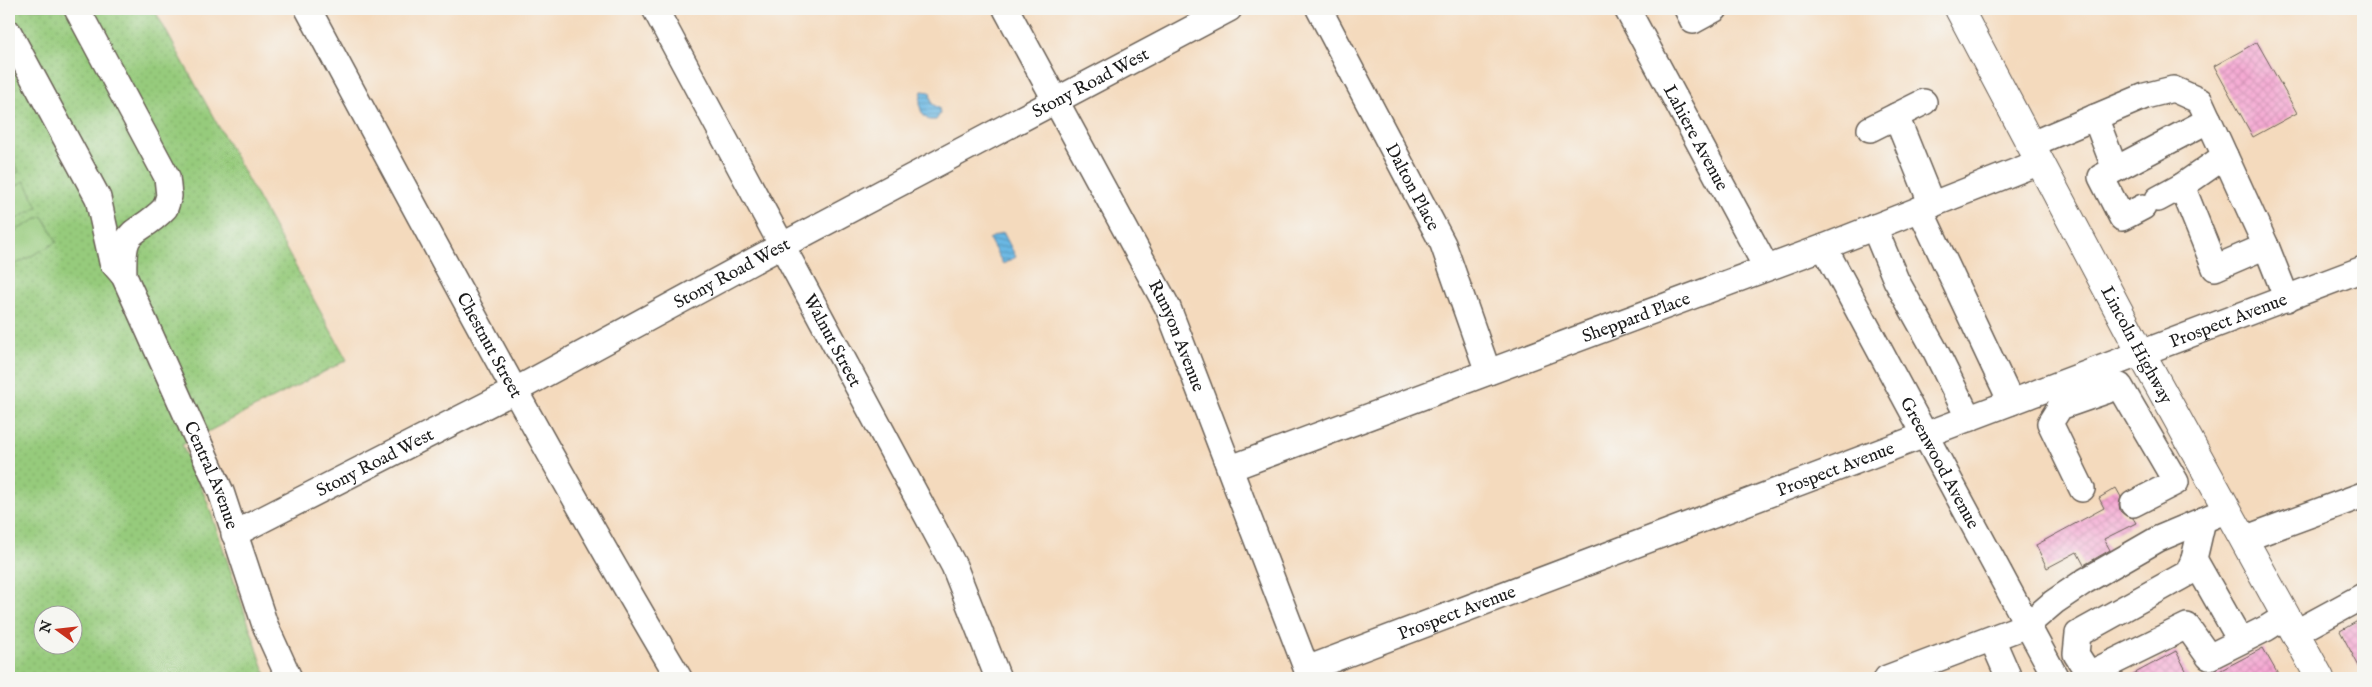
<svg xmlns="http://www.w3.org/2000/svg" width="2372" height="687" font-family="'IM FELL English',serif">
<defs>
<pattern id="green-dots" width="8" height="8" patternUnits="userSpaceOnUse" patternTransform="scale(1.25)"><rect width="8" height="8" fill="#96cb7c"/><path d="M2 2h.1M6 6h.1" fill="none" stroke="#81ae6b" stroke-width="1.8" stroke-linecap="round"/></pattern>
<pattern id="water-rules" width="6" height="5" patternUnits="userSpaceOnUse" patternTransform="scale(1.25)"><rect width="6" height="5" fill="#6ab8e4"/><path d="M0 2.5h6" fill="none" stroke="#5695b8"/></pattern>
<pattern id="building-cross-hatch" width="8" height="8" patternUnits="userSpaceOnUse" patternTransform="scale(1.25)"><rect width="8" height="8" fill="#f5a5d1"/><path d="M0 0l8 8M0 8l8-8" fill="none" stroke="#d18db3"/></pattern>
</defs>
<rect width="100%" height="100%" fill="#f6f6f2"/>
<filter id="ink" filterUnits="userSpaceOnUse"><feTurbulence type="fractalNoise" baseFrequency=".02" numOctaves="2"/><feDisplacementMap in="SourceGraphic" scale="10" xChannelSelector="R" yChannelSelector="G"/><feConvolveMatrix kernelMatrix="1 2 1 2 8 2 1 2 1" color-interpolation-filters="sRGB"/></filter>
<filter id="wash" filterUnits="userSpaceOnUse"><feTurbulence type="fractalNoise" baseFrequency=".0096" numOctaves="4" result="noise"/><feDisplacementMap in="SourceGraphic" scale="20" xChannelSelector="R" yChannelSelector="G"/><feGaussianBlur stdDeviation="1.12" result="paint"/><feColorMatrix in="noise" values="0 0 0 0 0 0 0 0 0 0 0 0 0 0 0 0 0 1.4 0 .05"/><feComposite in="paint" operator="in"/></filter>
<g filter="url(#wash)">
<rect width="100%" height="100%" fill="#f4dabd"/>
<path fill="url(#green-dots)" stroke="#59744c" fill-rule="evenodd" d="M 9,9 L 154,9 L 347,360 L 182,445 L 207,501 L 267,678 L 9,678 ZM 42,614 L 72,614 L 72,644 L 42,644 Z"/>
<g fill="#96cb7c" stroke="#59744c">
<polygon points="9,151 19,172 9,177"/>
<polygon points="25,181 38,207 9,223 9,190"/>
<polygon points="43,216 57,242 9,268 9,234"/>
</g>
<g fill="url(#water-rules)" stroke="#436a80">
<path d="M 922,91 L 930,92 L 932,104 L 939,108 L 940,114 L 936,120 L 929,120 C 918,113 919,102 922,91 Z"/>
<polygon points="1003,232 1016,257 1003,264 989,239"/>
</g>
<g id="blocks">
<g fill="url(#building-cross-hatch)">
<polygon points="2257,42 2297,113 2253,137 2214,66"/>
<polygon points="2116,488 2121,497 2119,504 2120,511 2126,516 2133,518 2136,523 2104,539 2110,550 2084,565 2077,552 2047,568 2036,545 2104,508 2099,498"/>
<polygon points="2363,618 2363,674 2340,631"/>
<polygon points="2263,648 2280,678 2206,678"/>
<polygon points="2176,651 2190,678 2126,678"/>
</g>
</g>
</g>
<g filter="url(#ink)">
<use href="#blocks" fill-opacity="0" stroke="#685e54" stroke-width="1"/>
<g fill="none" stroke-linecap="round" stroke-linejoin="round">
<defs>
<g id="minor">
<path d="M 77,9 L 167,177 L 169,196 L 165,208 C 134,240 122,222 124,276"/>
<path id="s1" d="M 308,9 C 429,234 549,459 679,678"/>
<path id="s2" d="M 655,9 L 954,566 L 998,678"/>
<path id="s3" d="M 1006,9 L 1168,308 L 1310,678"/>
<path id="s4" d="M 1319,9 L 1443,244 L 1488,372"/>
<path id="s5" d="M 1627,9 L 1766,267"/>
<polyline points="1687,9 1693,21 1715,9"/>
<path id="s6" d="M 9,33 L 98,198 L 112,262 L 124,276 L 221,492 L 265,625 L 289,678"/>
<polyline points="1896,116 1932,205"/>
<polyline points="2095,117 2115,169"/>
<polyline points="1870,129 1924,102"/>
<polyline points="2032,144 2145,96 2173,89 2200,101 2266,246 2287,299"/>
<polyline points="2182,186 2215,268 2266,246"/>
<polyline points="2158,199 2182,186 2225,156"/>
<polyline points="2143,207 2122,218 2101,177 2209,120"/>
<polyline points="1920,209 2011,402"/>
<polyline points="1874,227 1896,280 1935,350 1969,419"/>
<path id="s7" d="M 1824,247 L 2056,678"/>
<path id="s8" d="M 1231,468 L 1824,247 L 2040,162"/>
<polyline points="2082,489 2050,423 2060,407 2120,386 2176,482 2133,504"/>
<path id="s9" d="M 234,534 L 514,391 L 768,253 L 1229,9"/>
<polyline points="2244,539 2363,495"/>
<polyline points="2194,559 2240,640"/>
<polyline points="2295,633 2363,596"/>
<polyline points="1992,639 2009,678"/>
<path id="s10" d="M 1307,669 L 2363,269"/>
<polyline points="2089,674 2187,626 2209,657 2267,628 2286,616"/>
<polyline points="1887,678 2027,625 2054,602 2085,581 2158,539 2227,510"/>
<polyline points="2083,678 2089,674 2076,654 2078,634 2188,573 2194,559 2203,520"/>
</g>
<g id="major">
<path id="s11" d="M 1959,9 L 2141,353 L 2320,678"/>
</g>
</defs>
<use href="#minor" stroke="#685e54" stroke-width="28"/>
<use href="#major" stroke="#685e54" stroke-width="30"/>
<use href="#minor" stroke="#fff" stroke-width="25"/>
<use href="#major" stroke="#fff" stroke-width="28"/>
</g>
</g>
<g text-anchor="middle" stroke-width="4" stroke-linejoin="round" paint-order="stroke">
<g font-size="18" fill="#1c1c1c" stroke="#f6f6f2">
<text dy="6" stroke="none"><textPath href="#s9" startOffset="968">Stony Road West</textPath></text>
<text dy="6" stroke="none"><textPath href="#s5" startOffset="146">Lahiere Avenue</textPath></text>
<text dy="6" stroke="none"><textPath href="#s4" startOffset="201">Dalton Place</textPath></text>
<text dy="6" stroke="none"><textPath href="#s9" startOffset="562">Stony Road West</textPath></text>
<text dy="6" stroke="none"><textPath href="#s8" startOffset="432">Sheppard Place</textPath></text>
<text dy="6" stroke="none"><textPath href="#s10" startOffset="985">Prospect Avenue</textPath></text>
<text dy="6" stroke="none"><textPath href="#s3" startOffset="369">Runyon Avenue</textPath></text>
<text dy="6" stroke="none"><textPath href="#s2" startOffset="376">Walnut Street</textPath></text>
<text dy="6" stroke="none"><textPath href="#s11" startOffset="380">Lincoln Highway</textPath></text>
<text dy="6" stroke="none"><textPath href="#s1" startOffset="382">Chestnut Street</textPath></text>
<text dy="6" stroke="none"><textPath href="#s9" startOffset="158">Stony Road West</textPath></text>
<text dy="6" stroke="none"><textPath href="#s7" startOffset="245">Greenwood Avenue</textPath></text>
<text dy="6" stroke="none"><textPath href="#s10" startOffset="565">Prospect Avenue</textPath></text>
<text dy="6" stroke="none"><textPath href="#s6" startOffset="489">Central Avenue</textPath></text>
<text dy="6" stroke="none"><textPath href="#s10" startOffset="160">Prospect Avenue</textPath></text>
</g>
</g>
<rect width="2372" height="687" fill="none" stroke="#f6f6f2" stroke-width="30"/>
<g transform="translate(58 630) rotate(285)"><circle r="24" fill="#f6f6f2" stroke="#9f9f9c"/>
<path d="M0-4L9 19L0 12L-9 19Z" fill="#c8321e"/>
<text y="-8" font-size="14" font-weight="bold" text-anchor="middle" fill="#1c1c1c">N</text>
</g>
</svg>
